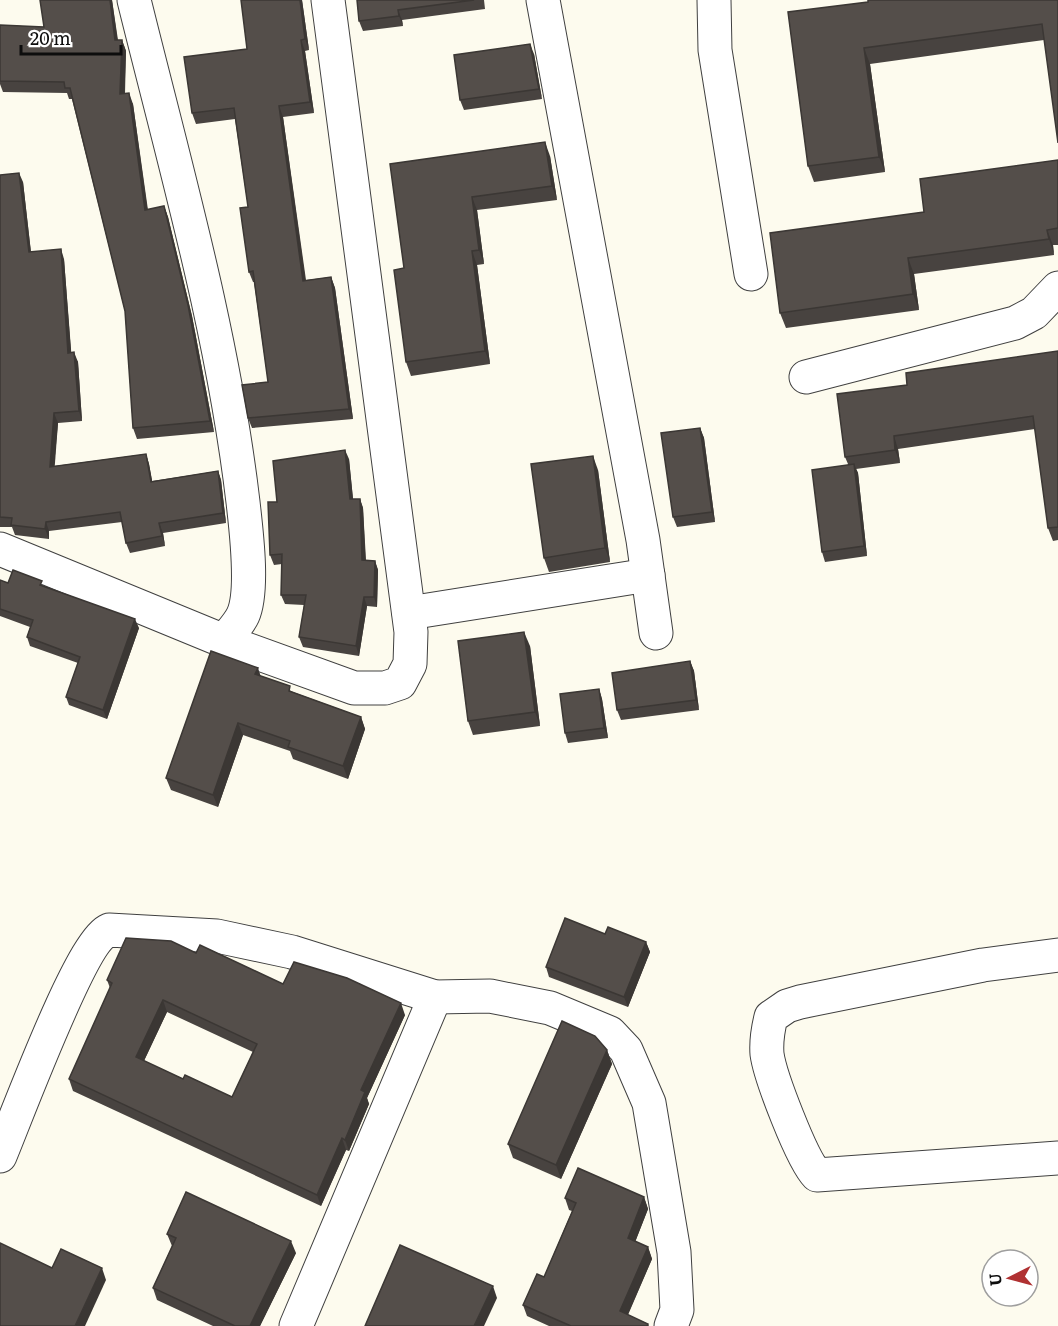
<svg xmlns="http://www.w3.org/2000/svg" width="1058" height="1326" font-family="Literata,serif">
<rect width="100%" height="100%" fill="#fdfbee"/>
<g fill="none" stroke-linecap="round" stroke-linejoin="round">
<defs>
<g id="minor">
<path d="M 134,0 C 175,166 223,332 243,502 C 246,529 254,590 243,615 C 239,624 230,633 224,641"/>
<polyline points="543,0 643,540 656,633"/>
<polyline points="714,0 715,50 751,274"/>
<polyline points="806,377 1015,323 1034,313 1058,288"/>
<polyline points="0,549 224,641 354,688 385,688 400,683 410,664 411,632 328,0"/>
<polyline points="409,613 648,575"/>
<path d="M 1058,955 L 983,965 L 800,1002 L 787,1006 L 771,1017 C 768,1029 766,1041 767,1054 C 770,1076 802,1160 817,1175 L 1058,1158"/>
<path d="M 0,1156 C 16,1118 81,941 109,930 L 217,936 L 292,952 L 435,997 L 490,996 L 550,1008 L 610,1033 L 626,1050 L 649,1103 L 674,1252 L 677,1310 L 671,1326"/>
<polyline points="296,1326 435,997"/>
</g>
</defs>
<use href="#minor" stroke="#404040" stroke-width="35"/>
<use href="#minor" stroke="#fff" stroke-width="33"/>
</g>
<g fill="#484340" fill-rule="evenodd">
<polygon points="112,0 118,40 122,40 126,51 125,94 133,104 148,210 164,206 168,217 192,316 214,432 137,439 133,428 125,311 72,99 69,99 67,93 3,92 0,84 0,25 44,27"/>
<polygon points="302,0 309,50 305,51 314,113 283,117 306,280 331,277 335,288 353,419 252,428 248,418 268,382 254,282 253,282 249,272 248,207 235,119 196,124 192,113 247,49"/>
<polygon points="357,0 484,0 485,9 402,20 403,26 363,31 359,21"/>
<polygon points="1058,0 1044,40 870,64 885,172 814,182 808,166 788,12"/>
<polygon points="534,54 542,99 464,110 460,100"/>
<polygon points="550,156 557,200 477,210 484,264 477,265 490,364 411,376 406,362 404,268 390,164"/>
<polygon points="1058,160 1058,245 1053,245 1054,255 914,274 919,310 786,328 780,313 924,212"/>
<polygon points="0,175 23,182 31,252 64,259 71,352 78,362 82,421 58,423 54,466 146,454 149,464 152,481 218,471 221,480 226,523 163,533 165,546 130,553 126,543 122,522 49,531 49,539 15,535 12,527 0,527"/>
<polygon points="1058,351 1058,540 1053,541 1048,528 1035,429 898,449 900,463 856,469 858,473 867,556 825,562 822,552 848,464 845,457 907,385"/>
<polygon points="700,428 704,438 715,522 677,527 673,517"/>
<polygon points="349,459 353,499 360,499 363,508 366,560 375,561 378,570 377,607 367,606 359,656 303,647 299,637 304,605 285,604 281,595 282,564 274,565 270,555 277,502"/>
<polygon points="598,470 610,562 549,572 544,558"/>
<polygon points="0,580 8,583 44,586 139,628 107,719 69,705 66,697 78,663 30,646 27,637 30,627 0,616"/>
<polygon points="530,646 540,726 473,735 468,721"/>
<polygon points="690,661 694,671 699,710 621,720 617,710"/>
<polygon points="261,676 293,692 361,717 365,729 348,779 293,759 290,751 243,735 218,807 171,790 166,778"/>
<polygon points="599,689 602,699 608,738 568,743 565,733"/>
<polygon points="646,942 650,952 628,1007 549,977 546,967"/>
<path d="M 196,953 L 283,984 L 405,1015 L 367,1098 L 369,1104 L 349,1151 L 346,1150 L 321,1206 L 73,1091 L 69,1079 L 110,988 L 107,980 ZM 167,1012 L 253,1052 L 232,1097 L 183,1079 L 144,1061 Z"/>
<polygon points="607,1050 612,1064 561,1179 513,1158 508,1144"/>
<polygon points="644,1197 648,1209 635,1242 648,1247 652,1259 628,1315 648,1324 649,1326 549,1326 527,1316 523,1305 544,1277 572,1211 569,1210 565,1198"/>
<polygon points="167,1234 296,1253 260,1326 213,1326 157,1300 153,1288 172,1246"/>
</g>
<g fill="#3b3734">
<polygon points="110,0 112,0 119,51 115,40"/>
<polygon points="300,0 302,0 309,50 305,39"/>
<polygon points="398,10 402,20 403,26 399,16"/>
<polygon points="122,40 126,51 124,105 120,94"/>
<polygon points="301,40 305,51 314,113 310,102"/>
<polygon points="530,44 534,54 542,99 539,89"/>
<polygon points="864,48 870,64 885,172 879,157"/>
<polygon points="129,93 133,104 149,221 145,210"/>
<polygon points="279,106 283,117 307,292 303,281"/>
<polygon points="545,142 550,156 557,200 552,186"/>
<polygon points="19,173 23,182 32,262 29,252"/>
<polygon points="472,197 477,210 484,264 479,250"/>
<polygon points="164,206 168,217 192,316 214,432 210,421"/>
<polygon points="1047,230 1053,245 1054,255 1049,239"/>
<polygon points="61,249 64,259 72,362 68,353"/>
<polygon points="472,251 477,265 490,364 485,351"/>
<polygon points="908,258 914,274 919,310 913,294"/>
<polygon points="331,277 335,288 353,419 349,409"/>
<polygon points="74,352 78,362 82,421 79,411"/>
<polygon points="54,413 58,423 54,476 50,467"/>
<polygon points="700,428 704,438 715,522 712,512"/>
<polygon points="894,436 898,449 900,463 895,450"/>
<polygon points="345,450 349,459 354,509 350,499"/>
<polygon points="146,454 149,464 154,491 151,482"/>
<polygon points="593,456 598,470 610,562 605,548"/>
<polygon points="854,464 858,473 867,556 864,546"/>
<polygon points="218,471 221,480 226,523 223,513"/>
<polygon points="360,499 363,508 366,570 362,560"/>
<polygon points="46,522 49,531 49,539 45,529"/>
<polygon points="159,523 163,533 165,546 162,536"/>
<polygon points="375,561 378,570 377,607 374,597"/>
<polygon points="364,597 367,606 359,656 356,646"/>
<polygon points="135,619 139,628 107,719 103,710"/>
<polygon points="524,632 530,646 540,726 535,712"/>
<polygon points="690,661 694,671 699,710 696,700"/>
<polygon points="258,668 262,680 255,674"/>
<polygon points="599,689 602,699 608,738 604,728"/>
<polygon points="361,717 365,729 348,779 343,766"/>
<polygon points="238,723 243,735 218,807 213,795"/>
<polygon points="646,942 650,952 628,1007 624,997"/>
<polygon points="163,1000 167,1012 140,1069 136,1057"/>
<polygon points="401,1003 405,1015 367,1098 369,1104 349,1151 345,1140 361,1090"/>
<polygon points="607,1050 612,1064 561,1179 556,1165"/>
<polygon points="342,1138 346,1150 321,1206 317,1195"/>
<polygon points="644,1197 648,1209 632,1250 628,1238"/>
<polygon points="291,1241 296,1253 260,1326 250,1326"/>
<polygon points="648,1247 652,1259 624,1323 620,1311"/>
<polygon points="102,1268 106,1280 85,1326 75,1326"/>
<polygon points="493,1286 497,1298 484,1326 474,1326"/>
</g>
<g fill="#544e4a" stroke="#3b3734" stroke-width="1.5" fill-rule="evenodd">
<polygon points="40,0 110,0 115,40 122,40 120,94 129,93 145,210 164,206 188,305 210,421 133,428 125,311 70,88 65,88 64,82 0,81 0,25 44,27"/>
<polygon points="241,0 300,0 305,39 301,40 310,102 279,106 303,281 331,277 349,409 248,418 242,385 268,382 253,271 249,272 240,208 248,207 234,108 192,113 184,57 247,49"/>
<polygon points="357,0 474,0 398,10 399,16 359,21"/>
<polygon points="868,0 1058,0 1058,143 1042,24 864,48 879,157 808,166 788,12 868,2"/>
<polygon points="530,44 539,89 460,100 454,55"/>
<polygon points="545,142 552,186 472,197 479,250 472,251 485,351 406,362 394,270 404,268 390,164"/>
<polygon points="1058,160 1058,228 1047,230 1049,239 908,258 913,294 780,313 770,233 924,212 920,179"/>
<polygon points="19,173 29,252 61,249 68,353 74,352 79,411 54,413 50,467 146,454 151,482 218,471 223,513 159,523 162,536 126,543 120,512 46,522 45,529 11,525 12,518 0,517 0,175"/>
<polygon points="1058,351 1058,527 1048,528 1033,416 894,436 895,450 845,457 837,394 907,385 906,373"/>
<polygon points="700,428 712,512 673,517 661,433"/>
<polygon points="345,450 350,499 360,499 362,560 375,561 374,597 364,597 356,646 299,637 306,595 281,595 282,554 270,555 268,502 277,502 273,461"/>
<polygon points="593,456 605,548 544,558 531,464"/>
<polygon points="854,464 864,546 822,552 812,470"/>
<polygon points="13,570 42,581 40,585 135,619 103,710 66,697 80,657 27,637 33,620 0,609 0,580 8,583"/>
<polygon points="524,632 535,712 468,721 458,641"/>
<polygon points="211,651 258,668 255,674 290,686 289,691 361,717 343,766 288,747 290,741 238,723 213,795 166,778"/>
<polygon points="690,661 696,700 617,710 612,673"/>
<polygon points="599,689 604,728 565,733 560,694"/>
<polygon points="565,918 605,934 608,927 646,942 624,997 546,967"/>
<path d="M 126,938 L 171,941 L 196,953 L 200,945 L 283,984 L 294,962 L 347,978 L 401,1003 L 361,1090 L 365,1092 L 345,1140 L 342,1138 L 317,1195 L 69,1079 L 112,983 L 107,980 ZM 163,1000 L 257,1044 L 232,1097 L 185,1075 L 183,1079 L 136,1057 Z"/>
<polygon points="562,1021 595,1036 607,1050 556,1165 508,1144"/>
<polygon points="578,1168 644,1197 628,1238 648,1247 620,1311 648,1324 647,1326 571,1326 523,1305 537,1274 544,1277 576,1203 565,1198"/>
<polygon points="186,1192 291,1241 250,1326 235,1326 153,1288 176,1238 167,1234"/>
<polygon points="0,1243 52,1268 61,1249 102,1268 75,1326 0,1326"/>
<polygon points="400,1245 493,1286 474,1326 365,1326"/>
</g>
<g transform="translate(1010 1278) rotate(264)"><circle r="28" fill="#ffffff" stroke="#9e9e9e" stroke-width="1.5"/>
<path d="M0-4.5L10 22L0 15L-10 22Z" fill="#b03132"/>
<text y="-9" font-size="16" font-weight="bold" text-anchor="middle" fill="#0d0d0d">U</text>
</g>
<path d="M21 45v9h100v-9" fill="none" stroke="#0d0d0d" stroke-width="3"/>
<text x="30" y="45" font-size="18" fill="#0d0d0d" stroke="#ffffff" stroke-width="4.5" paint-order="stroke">20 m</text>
</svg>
